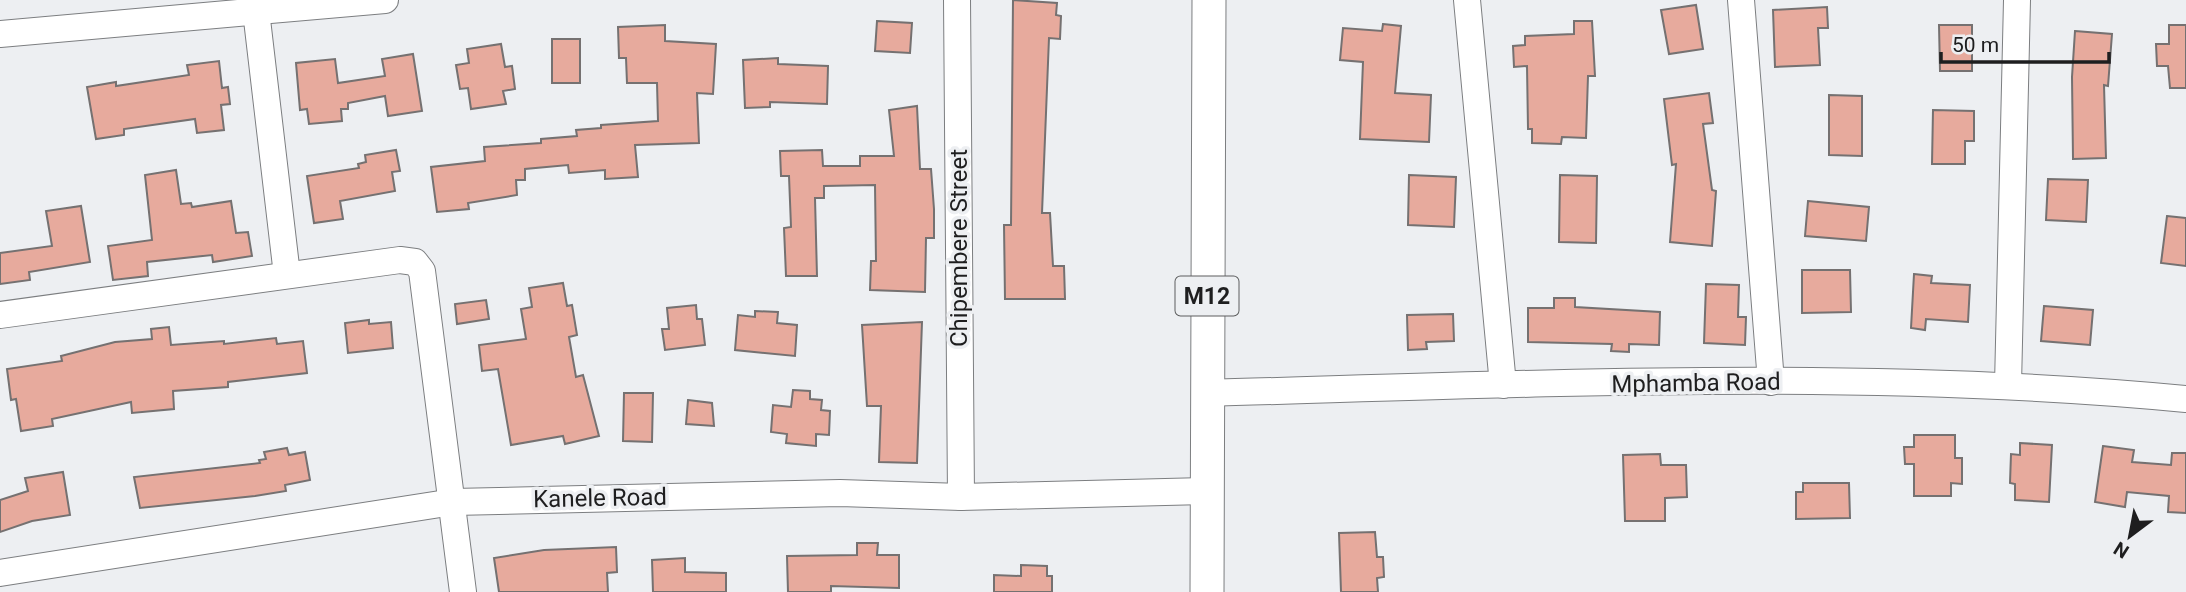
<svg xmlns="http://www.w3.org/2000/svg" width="2186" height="592" font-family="Roboto,sans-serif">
<rect width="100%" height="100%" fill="#edeff2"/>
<g fill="#e7aa9d" stroke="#757171" stroke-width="2">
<polygon points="1013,0 1057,3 1056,15 1061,16 1060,39 1049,38 1042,213 1050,213 1053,266 1064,266 1065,299 1005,299 1004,225 1011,225"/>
<polygon points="1696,5 1703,49 1669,54 1661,10"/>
<polygon points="1827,7 1828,28 1818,28 1820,65 1775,67 1773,10"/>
<polygon points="877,21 912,23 910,53 875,51"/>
<polygon points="1574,21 1592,21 1595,76 1588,76 1586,138 1562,137 1561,144 1532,143 1532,129 1528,129 1527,66 1514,67 1513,46 1525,45 1525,36 1574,34"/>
<polygon points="1383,24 1401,26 1395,93 1431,95 1429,142 1360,139 1363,62 1340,60 1343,28 1382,31"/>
<polygon points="665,25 665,41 716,44 713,94 697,93 699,143 635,145 638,177 605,179 605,170 569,173 568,165 525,169 525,180 516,180 517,195 468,203 469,209 437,212 431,167 485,161 484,147 541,143 541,139 577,136 576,130 601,128 601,125 658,121 657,83 627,83 626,58 619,58 618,27"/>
<polygon points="1939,25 1972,25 1972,71 1940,71"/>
<polygon points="2169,25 2186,25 2186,88 2170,88 2168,66 2157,66 2156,44 2169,44"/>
<polygon points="2075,31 2112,34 2108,86 2104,85 2106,158 2073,159 2072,77"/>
<rect x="552" y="39" width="28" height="44"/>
<polygon points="501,44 505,67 512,66 515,89 503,91 506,104 471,109 468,88 460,89 456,65 469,63 467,49"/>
<polygon points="413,54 422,111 388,116 385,96 348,103 348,109 341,109 342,121 309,124 307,109 300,110 296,63 335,59 338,83 385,76 382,59"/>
<polygon points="778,58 778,64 828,66 827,104 770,102 770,107 745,108 743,60"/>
<polygon points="219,61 222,88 228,87 230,104 221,105 224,130 197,133 195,119 124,129 124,135 96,139 87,87 116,82 116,86 189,75 187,65"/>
<polygon points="1709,93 1713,123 1703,124 1712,190 1716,191 1712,246 1670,242 1676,164 1672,165 1664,99"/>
<polygon points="1829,95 1862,96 1862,156 1829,155"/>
<polygon points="917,106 920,169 931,169 934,209 934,238 926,238 925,292 870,290 871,261 876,261 875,185 824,186 824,198 815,198 817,276 786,276 784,228 791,227 789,176 781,176 780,151 822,150 823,166 860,166 860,156 894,156 889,110"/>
<polygon points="1933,110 1974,111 1974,141 1965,141 1965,164 1932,164"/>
<polygon points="396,150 400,171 392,172 395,191 340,201 343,219 314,223 307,176 359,168 358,164 366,162 365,155"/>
<polygon points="176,170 181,204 191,203 192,207 231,201 236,233 248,232 252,256 213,262 212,255 147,262 148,276 113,280 108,246 152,240 145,175"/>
<polygon points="1409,175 1456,177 1454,227 1408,225"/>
<polygon points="1560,175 1597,176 1596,243 1559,242"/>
<polygon points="2048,179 2088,180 2086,222 2046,220"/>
<polygon points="1808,201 1869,207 1866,241 1805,236"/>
<polygon points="81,206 90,262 29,272 30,280 0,284 0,253 52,246 46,211"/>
<polygon points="2167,216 2186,218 2186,266 2161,263"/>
<polygon points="1802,270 1850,270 1851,312 1802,313"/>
<polygon points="1914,274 1932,276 1931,283 1970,285 1968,322 1926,319 1925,330 1911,328"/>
<polygon points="563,283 567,306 572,305 577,335 569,337 576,377 583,375 599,436 565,444 563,436 511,445 498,369 482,371 479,345 526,339 521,309 532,307 529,288"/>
<polygon points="1706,284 1739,285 1738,317 1746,317 1745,345 1704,343"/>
<polygon points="1554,298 1575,298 1575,307 1660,312 1659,345 1629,344 1629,352 1611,351 1612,344 1528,342 1528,308 1554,308"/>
<polygon points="486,300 489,319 457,324 455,304"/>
<polygon points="696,305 697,319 702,319 705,345 665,350 662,329 669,329 667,308"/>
<polygon points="2044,306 2093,310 2090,345 2041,341"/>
<polygon points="755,311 778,312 777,323 797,325 795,356 735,350 738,315 755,317"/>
<polygon points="1453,314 1454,341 1426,342 1427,349 1408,350 1407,315"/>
<polygon points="369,320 369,324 391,322 393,348 348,353 345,323"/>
<polygon points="922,322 917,463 879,462 881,406 867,406 862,325"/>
<polygon points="169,327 171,345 224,341 224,344 276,338 277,344 303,341 307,373 228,382 228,387 173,391 174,409 132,413 131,402 52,419 53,426 21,431 16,399 11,400 7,369 62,361 61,356 115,342 152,339 151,329"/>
<polygon points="793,390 810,391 810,399 822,400 821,410 830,411 829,435 816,434 816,446 786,443 787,434 771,432 773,405 791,407"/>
<polygon points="624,393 653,393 652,442 623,441"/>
<polygon points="688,400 712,403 714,426 686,424"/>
<polygon points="1914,435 1955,435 1955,458 1962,458 1962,484 1951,483 1951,496 1914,496 1914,464 1905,464 1904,447 1914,447"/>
<polygon points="2020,443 2052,445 2049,502 2015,500 2015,484 2010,483 2011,454 2020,455"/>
<polygon points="2103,446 2134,450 2132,462 2171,465 2172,453 2186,453 2186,513 2168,512 2169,496 2127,492 2125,507 2095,502"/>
<polygon points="287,448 289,455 305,452 310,480 285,485 286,491 255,496 140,508 134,477 260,463 259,460 266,459 264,452"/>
<polygon points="1660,454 1661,465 1686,465 1687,497 1665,498 1665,521 1625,521 1623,455"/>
<polygon points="63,472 70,515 32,521 0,532 0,500 28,491 25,478"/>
<polygon points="1803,483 1849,483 1850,518 1796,519 1796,492 1803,492"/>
<polygon points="1375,532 1377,557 1383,557 1384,577 1377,578 1378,592 1341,592 1339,533"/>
<polygon points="857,543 878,543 877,555 899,555 899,588 831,586 831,592 788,592 787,556 857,555"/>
<polygon points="616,547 617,572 607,573 608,592 499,592 494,558 544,550"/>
<polygon points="685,558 685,572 726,573 726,592 653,592 652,560"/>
<polygon points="1021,565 1047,566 1047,576 1052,576 1052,592 994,592 994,575 1021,576"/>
</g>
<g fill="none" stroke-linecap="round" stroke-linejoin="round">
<defs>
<g id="minor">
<polyline points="957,0 961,497"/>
<polyline points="1467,0 1503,385"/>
<polyline points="1741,0 1771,382"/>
<polyline points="256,11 287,275"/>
<polyline points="0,34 385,0"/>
<polyline points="0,315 400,260 415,262 422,271 463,592"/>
<polyline points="2008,385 2017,0"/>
<path d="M 1206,393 C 1532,384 1861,368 2186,399"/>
<polyline points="0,573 453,502 840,493 961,497 1205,491"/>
</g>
<polyline id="major" points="1207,592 1209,0"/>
</defs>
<use href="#minor" stroke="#7c7e80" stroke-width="28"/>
<use href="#major" stroke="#7c7e80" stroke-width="35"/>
<use href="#minor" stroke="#fff" stroke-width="26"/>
<use href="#major" stroke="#fff" stroke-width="33"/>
</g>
<g text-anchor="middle" stroke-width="7" stroke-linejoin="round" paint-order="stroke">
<rect fill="#edeff2" stroke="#5c5d5e" stroke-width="2" x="1175.5" y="276.5" width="63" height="39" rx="5"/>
<g font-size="23" font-weight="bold" fill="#1e1e1f">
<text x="1207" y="304">M12</text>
</g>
<g font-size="24" fill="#1e1e1f" stroke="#edeff2">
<text transform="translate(959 248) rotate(-90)" y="8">Chipembere Street</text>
<text transform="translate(1696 383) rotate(-1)" y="8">Mphamba Road</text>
<text transform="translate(600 498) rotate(-1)" y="8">Kanele Road</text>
</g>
</g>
<g transform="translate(2130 536) rotate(212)" stroke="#edeff2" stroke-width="5" paint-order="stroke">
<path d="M0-5L12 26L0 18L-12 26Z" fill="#1e1e1f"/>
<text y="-10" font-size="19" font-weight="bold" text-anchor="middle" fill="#1e1e1f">N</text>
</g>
<path d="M1941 52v10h168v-10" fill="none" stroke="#1e1e1f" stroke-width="3.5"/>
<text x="1952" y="52" font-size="21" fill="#1e1e1f" stroke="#edeff2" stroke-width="5" paint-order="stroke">50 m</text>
</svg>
